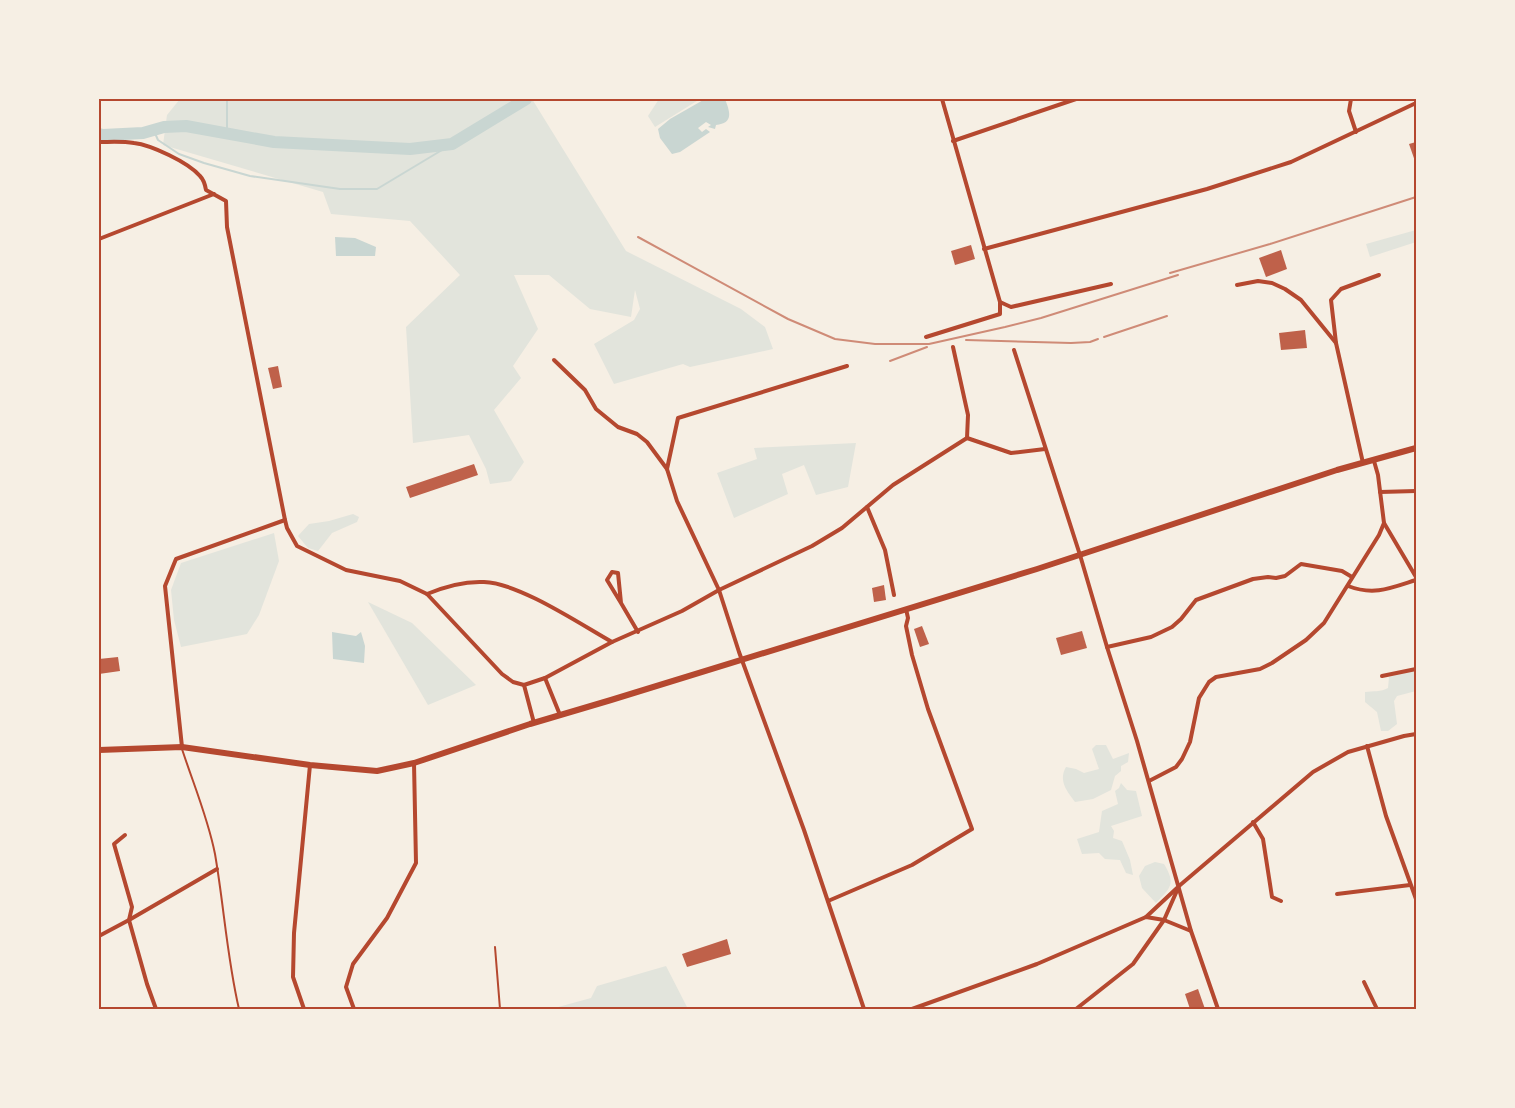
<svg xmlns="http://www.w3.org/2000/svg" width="1515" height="1108" font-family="'Noto Sans',sans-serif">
<rect width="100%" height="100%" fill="#f6efe4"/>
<g fill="#e2e4dc">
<polygon points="180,99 532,99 626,251 741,309 765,327 773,349 690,367 683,364 614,384 594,344 634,320 640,309 635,290 631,317 590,309 549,275 514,275 538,329 513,366 521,378 494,410 524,462 511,481 490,484 486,469 469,435 413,443 406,327 460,275 410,221 331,214 323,192 163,145 167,115"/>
<polygon points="659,99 700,99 655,127 648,116"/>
<polygon points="1416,230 1416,242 1370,257 1366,244"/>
<polygon points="856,443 848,487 816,495 804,465 782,474 788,494 734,518 717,473 757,459 754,448"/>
<polygon points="353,514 359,517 357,522 332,533 318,551 308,548 298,536 309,524 329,521"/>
<polygon points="274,533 279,561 259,615 247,634 181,647 174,620 171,590 181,563"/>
<polygon points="368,602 412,623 476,685 428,705"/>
<path d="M 1416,670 L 1416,691 L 1397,696 L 1394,701 L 1397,724 L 1388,731 L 1381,731 L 1377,712 L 1365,702 L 1365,692 C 1373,691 1381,692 1388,688 L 1389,677 Z"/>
<path d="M 1096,745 L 1106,745 L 1113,759 L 1129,753 L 1128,762 L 1121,766 L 1121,771 L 1115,776 L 1111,790 L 1093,799 L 1075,802 C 1067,791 1058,781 1066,767 L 1076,769 L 1084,773 L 1099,769 L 1092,749 Z"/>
<polygon points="1121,783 1127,790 1136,791 1142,816 1111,826 1114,831 1113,838 1122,841 1130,860 1133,875 1126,873 1120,860 1105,859 1099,853 1082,854 1077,839 1099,832 1102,811 1118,804 1115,791 1119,788"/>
<path d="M 1155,862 L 1164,864 C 1176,884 1171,887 1156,903 L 1142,888 L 1139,876 L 1145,866 Z"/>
<polygon points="666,966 688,1009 551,1009 591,998 597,986"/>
</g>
<g fill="#c9d6d2">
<path d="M 705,99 L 725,99 C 730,112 734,123 716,125 L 715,129 L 708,127 L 711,125 L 706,122 L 698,128 L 702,132 L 706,129 L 710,132 L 680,152 L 672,154 L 660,138 L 658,129 L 670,119 Z"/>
<polygon points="335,237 355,238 376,247 375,256 336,256"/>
<polygon points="332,632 356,636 361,632 365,646 364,663 333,659"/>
</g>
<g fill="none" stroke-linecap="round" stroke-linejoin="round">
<g stroke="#c9d6d2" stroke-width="2">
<polyline points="154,131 158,140 179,154 204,163 250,176 340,189 377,189 452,144"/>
<polyline points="227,133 227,99"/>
</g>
<polyline stroke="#c9d6d2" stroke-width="12" points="99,134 103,135 143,133 164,127 186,126 274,142 410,149 452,144 526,99"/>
</g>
<g fill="#bf614a">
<polygon points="1416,142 1416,164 1409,144"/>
<polygon points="971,245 975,259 955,265 951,251"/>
<polygon points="1281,250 1287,269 1266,277 1259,258"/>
<polygon points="1305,330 1307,348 1281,350 1279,333"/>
<polygon points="278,366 282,387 273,389 268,368"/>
<polygon points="474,464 478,475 410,498 406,487"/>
<polygon points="884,585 886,600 874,602 872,588"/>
<polygon points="922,626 929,644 920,647 914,629"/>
<polygon points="1082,631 1087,648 1061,655 1056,638"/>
<polygon points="118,657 120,671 99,674 99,659"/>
<polygon points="727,939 731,954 687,967 682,954"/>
<polygon points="1198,989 1205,1009 1190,1009 1185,994"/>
</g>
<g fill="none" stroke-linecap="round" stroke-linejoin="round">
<g stroke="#b5482f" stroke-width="2">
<path d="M 182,749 C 193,783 208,818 215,854 C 224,906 227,958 239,1009"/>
<polyline points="495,947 500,1009"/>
</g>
<g stroke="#b5482f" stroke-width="4">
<polyline points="1351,99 1349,111 1356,132"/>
<polyline points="953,141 1076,99"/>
<path d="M 99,142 C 110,142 122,141 134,143 C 151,145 188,162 200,176 C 204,180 205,184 206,190 L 226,201 L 227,227 L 285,520 L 287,528 L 297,546 L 346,570 L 400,581 L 427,594 L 502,674 L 513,682 L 524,685"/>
<polyline points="99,239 214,194"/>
<polyline points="984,249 1207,189 1291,162 1416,103"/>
<polyline points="1237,285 1258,281 1272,283 1285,289 1301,300 1336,343 1363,463"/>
<polyline points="1000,302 1011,307 1111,284"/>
<polyline points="926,337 1000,314 1000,302 942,99"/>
<polyline points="1336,343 1331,300 1341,289 1379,275"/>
<polyline points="1014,350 1080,555 1107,647 1137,741 1191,931 1218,1009"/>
<polyline points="554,360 585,390 596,409 618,427 637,434 647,442 667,469"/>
<polyline points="847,366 678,418 667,469 677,501 719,590 739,652 804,830 864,1009"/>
<polyline points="967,438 1011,453 1045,449"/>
<polyline points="1380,492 1416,491"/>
<polyline points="867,507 885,550 894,595"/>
<polyline points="1384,523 1416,577"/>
<path d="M 1348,586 C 1374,596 1391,588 1416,580"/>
<path d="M 427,594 C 446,586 464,581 484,582 C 519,583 580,624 612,642"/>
<polyline points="621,603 607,580 612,572 618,573 621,603 638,632"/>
<polyline points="1107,647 1151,637 1172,627 1181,619 1196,600 1253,579 1268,577 1276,578 1285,576 1301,564 1342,571 1352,577"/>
<polyline points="1382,676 1416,669"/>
<polyline points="545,678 612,642 682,611 719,590 812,546 842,528 893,485 967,438 968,415 953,347"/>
<polyline points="534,723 524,685 545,678 560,715"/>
<polyline points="1367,746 1386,816 1416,899"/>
<polyline points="182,747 165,586 176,559 285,520"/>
<polyline points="1149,781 1176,767 1182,759 1190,742 1199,698 1209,682 1216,677 1260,669 1272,663 1306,640 1324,623 1379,535 1384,523 1378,475 1374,461"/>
<polyline points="1253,822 1263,839 1272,897 1281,901"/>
<polyline points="125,835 114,844 132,907 129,920 147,984 156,1009"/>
<polyline points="1337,894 1410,885"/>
<polyline points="828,901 912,865 972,829 928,709 912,655 906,626 908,618 906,609"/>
<polyline points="1146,917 1177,888"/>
<polyline points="99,936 129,920 217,869"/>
<polyline points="1364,982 1377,1009"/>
<polyline points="304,1009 293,977 294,933 310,765"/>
<polyline points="354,1009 346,987 353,964 387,918 416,863 414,763"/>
<polyline points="912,1009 1037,964 1146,917 1164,920 1191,931"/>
<polyline points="1076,1009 1133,964 1164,920 1179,886 1313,772 1348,752 1404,736 1416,734"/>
</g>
<polyline stroke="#b5482f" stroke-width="6" points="99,750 182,747 310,765 377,771 414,763 530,724 611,700 1037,569 1337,470 1416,448"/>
<g stroke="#cf8b77" stroke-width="2">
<polyline points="638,237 788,319 835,339 875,344 929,344 1005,327 1041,318 1178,275"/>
<polyline points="1170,273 1270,244 1416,197"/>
<polyline points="1104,337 1167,316"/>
<polyline points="966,340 1071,343 1090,342 1098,339"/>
<polyline points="890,361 927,347"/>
</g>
</g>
<rect width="1515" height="1108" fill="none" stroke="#f6efe4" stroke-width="200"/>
<rect x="100" y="100" width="1315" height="908" fill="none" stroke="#b5482f" stroke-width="2"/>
</svg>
